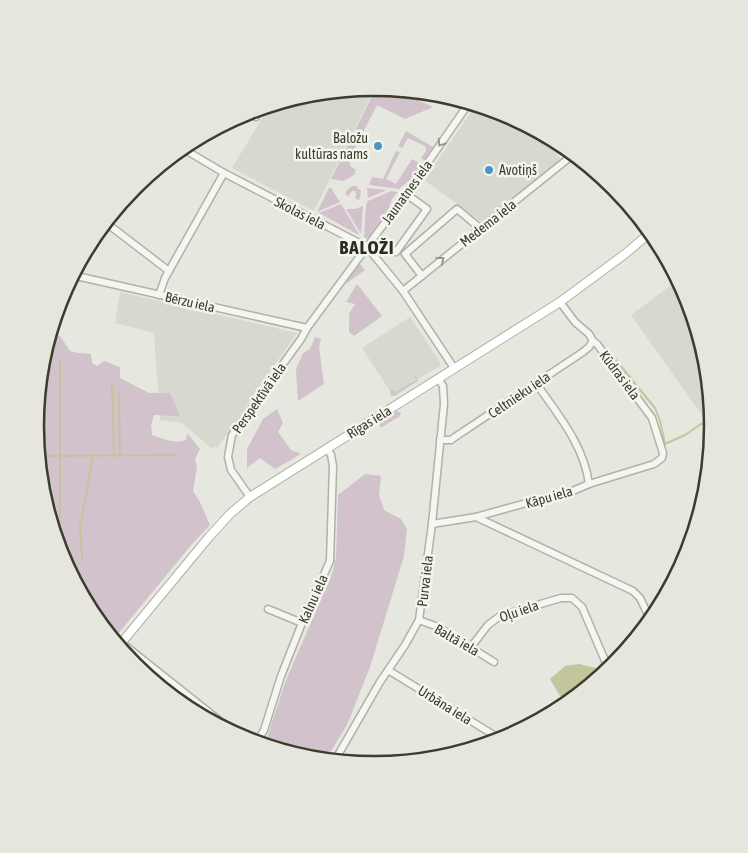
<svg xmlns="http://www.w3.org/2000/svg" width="748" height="853" font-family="'Asap Condensed',sans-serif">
<rect width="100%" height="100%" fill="#e6e8e0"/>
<g fill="#d7d9ce">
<polygon points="375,88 314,211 232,168 270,105 308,94"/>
<polygon points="476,105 504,113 535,130 561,159 482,222 424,180"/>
<polygon points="678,280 687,297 707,361 712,416 710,417 702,415 631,315"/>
<polygon points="120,292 297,333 217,448 214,446 212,449 182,423 160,420 154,333 115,323"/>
<polygon points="410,317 440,362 440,366 392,394 362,348"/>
</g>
<g fill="#d1c2cc">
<polygon points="376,88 410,91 414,98 433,107 405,119 377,105 352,154 350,154 349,157 351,158 349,161 351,167 356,170 354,175 343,181 331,179"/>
<polygon points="406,131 433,147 424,160 421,158 426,151 425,146 408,138 402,148 398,146"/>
<polygon points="396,151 400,152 386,179 396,184 412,159 421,164 412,178 399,189 369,185 372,177 383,179"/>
<polygon points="352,186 356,186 361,191 360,198 359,200 355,198 356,194 355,191 352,191 348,196 345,194 347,190"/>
<polygon points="329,188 331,188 340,202 317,212"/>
<polygon points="367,188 387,190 368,198"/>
<polygon points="391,191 398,192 392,199 389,208 368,238 364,238 366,204 368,201"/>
<polygon points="341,204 359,234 359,235 319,213"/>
<polygon points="363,206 361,234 346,209 355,209"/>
<polygon points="357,265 361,265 365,270 347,283 346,278"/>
<polygon points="357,284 382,316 354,336 349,332 349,314 355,304 346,302"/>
<path d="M 50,332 L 60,336 L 70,351 L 78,353 L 91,354 L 92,363 L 97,366 L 104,361 L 120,367 L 120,378 L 149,393 L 170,393 L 180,416 L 154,415 L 151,425 L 152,435 C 163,439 174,444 186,440 L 187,433 L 200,449 L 195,459 L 197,467 L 193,491 L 200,502 L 210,525 L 192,544 L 113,640 C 106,631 97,623 91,613 C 39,528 21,429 50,332 Z"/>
<polygon points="315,337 321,339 319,347 324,384 298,401 296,369 303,353 310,349"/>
<polygon points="415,375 418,381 394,396 390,395 391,390 393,389 395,392 416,380 414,376"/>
<polygon points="277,409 283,423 278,432 291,450 301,454 275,469 260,458 247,468 247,449 263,419"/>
<polygon points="397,411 401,413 400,416 382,427 380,427 379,422"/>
<polygon points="365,474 381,476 379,495 384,510 401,519 407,529 404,556 370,667 347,725 325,761 308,759 264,746 286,680 332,574 336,557 338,495"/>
</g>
<polygon fill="#c3c59d" points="579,664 596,668 598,675 587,685 586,689 572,700 560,696 550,679 565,666"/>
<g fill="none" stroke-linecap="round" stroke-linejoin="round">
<g stroke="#c3c59d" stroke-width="2">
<polyline points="611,354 655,408 660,421 665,444 685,435 701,424 713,425"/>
<polyline points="112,383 114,456"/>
<polyline points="119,392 120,456"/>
<polyline points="38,456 176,455"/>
<polyline points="60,553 60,360"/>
<polyline points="82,559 80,527 93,456"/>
</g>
<defs>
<g id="minor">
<polyline points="249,112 256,117"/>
<polyline points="182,148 224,173 367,247 403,291 454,368"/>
<polyline points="105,222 169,271"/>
<polyline points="396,252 427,209 406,194"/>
<polyline points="72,275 307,328"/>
<polyline points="422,276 405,254 457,209 481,229"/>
<polyline points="403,291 574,154"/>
<polyline points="159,295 165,278 224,173"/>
<path d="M 536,383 C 558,415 584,445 589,484"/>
<polyline points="440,440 451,440 455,437 583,352 589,347 593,341"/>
<polyline points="250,497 231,470 228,457 232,435 301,339 307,328 406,194 469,103"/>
<polyline points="476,517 633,591 640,598 651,621"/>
<polyline points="432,524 476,517 544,498 568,493 589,484 654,464 662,458 663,453 652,418 597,344 593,341 589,334 575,322 560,302"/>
<polyline points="268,609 302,623"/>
<polyline points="419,620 438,627 494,662"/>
<polyline points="122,643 244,740"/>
<polyline points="471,647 488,625 500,616 561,598 572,598 582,607 609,670"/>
<polyline points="388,670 502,740"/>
<polyline points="256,743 264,730 281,676 302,623 330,561 333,466 331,455 327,448"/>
<polyline points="334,762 380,682 405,645 419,620 432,524 444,404 443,386 438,378"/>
</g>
<polyline id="major" points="118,647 209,537 230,514 250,497 560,302 625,254 651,232"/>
</defs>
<use href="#minor" stroke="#afb2a6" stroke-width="9"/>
<use href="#major" stroke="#b0b2a0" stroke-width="10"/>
<use href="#minor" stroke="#f5f6f2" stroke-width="6"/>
<use href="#major" stroke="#fff" stroke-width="8"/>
</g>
<defs><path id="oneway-chevron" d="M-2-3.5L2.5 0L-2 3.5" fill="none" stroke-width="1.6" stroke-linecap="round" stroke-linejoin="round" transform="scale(1.25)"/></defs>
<g stroke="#989a8e">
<use href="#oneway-chevron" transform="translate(441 143) rotate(124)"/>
<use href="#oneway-chevron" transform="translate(441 260) rotate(-38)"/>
</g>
<g fill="#4e95c3" stroke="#f5f5ef" stroke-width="2">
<circle cx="378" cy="146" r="5"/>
<circle cx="489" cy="170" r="5"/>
</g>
<g text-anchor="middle" stroke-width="5" stroke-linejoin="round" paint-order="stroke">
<g font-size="14" fill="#3a3e2a" stroke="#f5f5ef" text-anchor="end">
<text x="368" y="143">Baložu<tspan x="368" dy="16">kultūras nams</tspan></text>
<text x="499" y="175" text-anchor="start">Avotiņš</text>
</g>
<g font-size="14" fill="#3a3e2a" stroke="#f5f5ef">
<text transform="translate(407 192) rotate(-54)" y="5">Jaunatnes iela</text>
<text transform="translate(300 213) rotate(27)" y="5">Skolas iela</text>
<text transform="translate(488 223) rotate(-38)" y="5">Medema iela</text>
<text transform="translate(190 302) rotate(13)" y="5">Bērzu iela</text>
<text transform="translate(620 375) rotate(53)" y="5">Kūdras iela</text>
<text transform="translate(519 395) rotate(-34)" y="5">Celtnieku iela</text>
<text transform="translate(259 398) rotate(-55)" y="5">Perspektīvā iela</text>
<text transform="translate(369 422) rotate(-32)" y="5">Rīgas iela</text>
<text transform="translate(549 497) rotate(-16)" y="5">Kāpu iela</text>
<text transform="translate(425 581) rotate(-83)" y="5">Purva iela</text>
<text transform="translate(313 599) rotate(-66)" y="5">Kalnu iela</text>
<text transform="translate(519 611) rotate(-19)" y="5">Oļu iela</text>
<text transform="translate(457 640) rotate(30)" y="5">Baltā iela</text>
<text transform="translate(445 705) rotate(32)" y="5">Urbāna iela</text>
</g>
<g font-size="19" font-weight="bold" letter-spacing="1" fill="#2b2e1c" stroke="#f5f5ef">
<text x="367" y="254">BALOŽI</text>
</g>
</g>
<path d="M0 0H748V853H0ZM44 426a330 330 0 1 1 660 0a330 330 0 1 1-660 0Z" fill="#e6e6df" fill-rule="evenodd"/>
<path fill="none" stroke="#3a3e2a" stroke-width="2.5" d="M44 426a330 330 0 1 1 660 0a330 330 0 1 1-660 0Z"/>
</svg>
